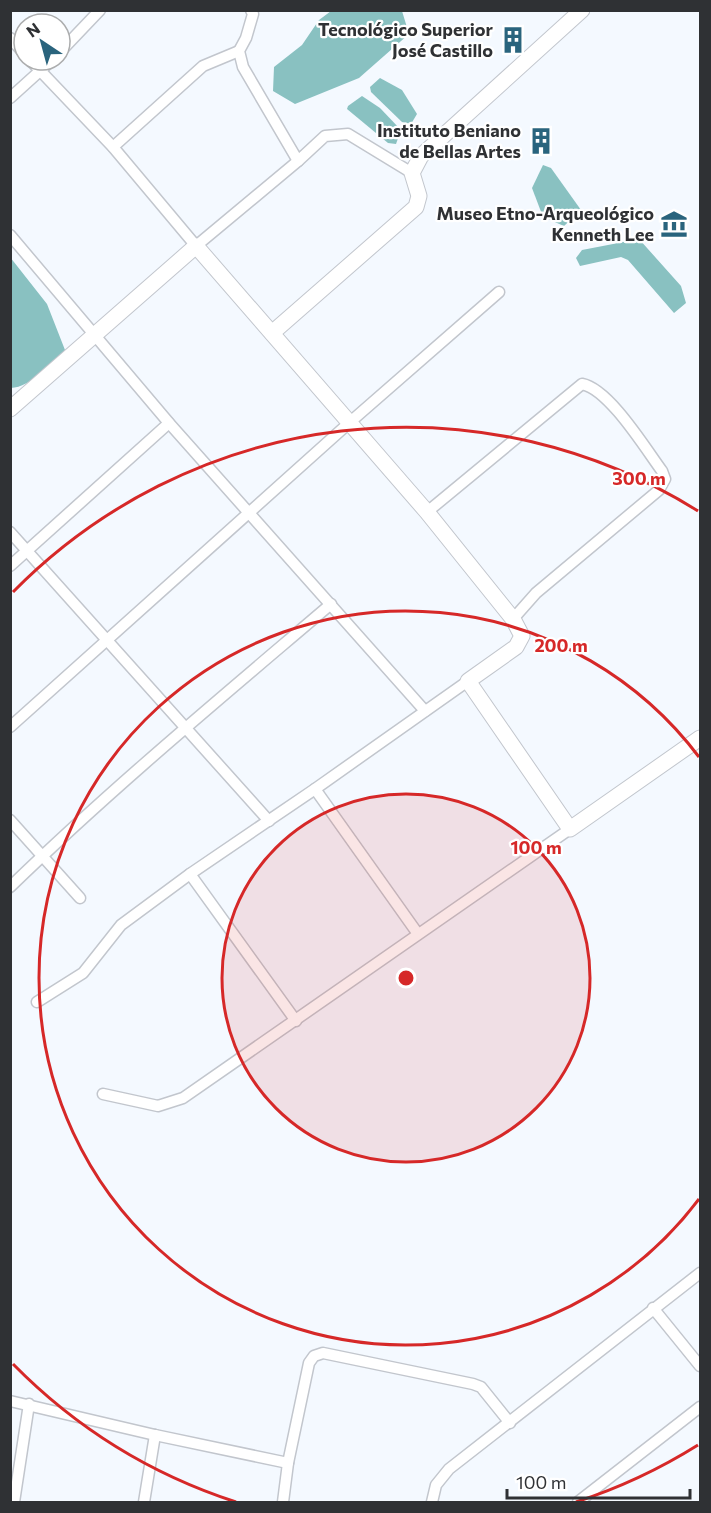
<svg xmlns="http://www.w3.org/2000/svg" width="711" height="1513" font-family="Commissioner,sans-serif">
<rect width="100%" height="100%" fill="#f4f9ff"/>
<g fill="#89c1c1">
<polygon points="331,11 402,11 409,34 359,78 295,104 273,91 274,67 302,45 319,20"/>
<polygon points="380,78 402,90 417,114 411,124 402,122 371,92 370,87"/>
<polygon points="362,96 380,108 401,130 396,144 388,143 347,109 348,106"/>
<polygon points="543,165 551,168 581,210 564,226 543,217 532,188"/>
<polygon points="639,239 681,286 686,303 674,313 628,260 621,257 580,266 576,258 582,250"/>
<path d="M 10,257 L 47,304 L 65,350 C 51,364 31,387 11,388 Z"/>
</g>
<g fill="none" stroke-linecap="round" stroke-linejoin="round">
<defs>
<g id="street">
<polyline points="251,10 253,14 246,38 239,51 243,67 298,161 325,136 348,134 412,173"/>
<polyline points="10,38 24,53"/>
<polyline points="60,52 100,10"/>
<polyline points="30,60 113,147 196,246 298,161"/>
<polyline points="10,98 52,60"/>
<polyline points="113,147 203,66 239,51"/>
<polyline points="10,235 169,423 425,711"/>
<path d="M 427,512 L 582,384 C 609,389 645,448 662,471 L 665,479 L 659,490 L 536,593 L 513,619"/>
<polyline points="10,532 269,821"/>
<polyline points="10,566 169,423"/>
<polyline points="10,727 349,423 499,292"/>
<polyline points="315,789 418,934"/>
<polyline points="10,820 80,898"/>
<polyline points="190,874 296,1021"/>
<path d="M 10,887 C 112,788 223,696 331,604"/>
<polyline points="37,1002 83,973 121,925 190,874 315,789 468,681"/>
<polyline points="103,1094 158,1106 183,1098 570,829"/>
<polyline points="653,1308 700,1366"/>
<polyline points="10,1401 155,1435 288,1463"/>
<polyline points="14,1502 29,1404"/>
<polyline points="144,1502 155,1435"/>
<polyline points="283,1502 288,1463 309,1363 314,1356 323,1353 473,1384 481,1387 510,1423"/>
<polyline points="432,1502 436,1485 449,1469 700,1273"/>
<polyline points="578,1502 700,1407"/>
</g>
<g id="secondary">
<polyline points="272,333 416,207 419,196 412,173 421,156 582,10"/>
<polyline points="10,409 196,246 427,512 513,619 522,636 516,647 468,681 570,829 700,738"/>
</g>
</defs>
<use href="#street" stroke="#c2c6cd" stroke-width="13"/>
<use href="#secondary" stroke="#c2c6cd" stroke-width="17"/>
<use href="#street" stroke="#fff" stroke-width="10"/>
<use href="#secondary" stroke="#fff" stroke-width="15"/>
</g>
<circle cx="406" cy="978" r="184" fill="#d62828" fill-opacity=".12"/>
<g fill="none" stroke="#d62828" stroke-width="3">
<circle cx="406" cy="978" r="184"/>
<path d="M699 1199A367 367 0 1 1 699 757"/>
<path d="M698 1445A551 551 0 0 1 576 1502M236 1502A551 551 0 0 1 13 1364M13 592A551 551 0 0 1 698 511"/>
</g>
<defs>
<symbol id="building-bare" viewBox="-9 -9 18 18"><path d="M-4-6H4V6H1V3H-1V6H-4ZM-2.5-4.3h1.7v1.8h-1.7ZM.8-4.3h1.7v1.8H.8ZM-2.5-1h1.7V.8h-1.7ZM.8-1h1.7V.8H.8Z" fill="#2a647d" stroke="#fff" stroke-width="2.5" paint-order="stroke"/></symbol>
<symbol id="museum-bare" viewBox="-9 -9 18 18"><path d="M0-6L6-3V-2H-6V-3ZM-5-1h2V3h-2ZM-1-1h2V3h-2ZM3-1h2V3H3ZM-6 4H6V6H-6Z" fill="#2a647d" stroke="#fff" stroke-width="2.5" paint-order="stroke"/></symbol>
</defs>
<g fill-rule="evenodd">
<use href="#building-bare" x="494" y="21" width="38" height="38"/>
<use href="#building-bare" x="522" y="122" width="38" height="38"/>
<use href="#museum-bare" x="655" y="205" width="38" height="38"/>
</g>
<g text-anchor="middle" stroke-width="4.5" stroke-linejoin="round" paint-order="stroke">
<g font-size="18" font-weight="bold" fill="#2f3134" stroke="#fff" text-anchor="end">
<text x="493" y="36">Tecnológico Superior<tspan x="493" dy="21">José Castillo</tspan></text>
<text x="521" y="137">Instituto Beniano<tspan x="521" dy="21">de Bellas Artes</tspan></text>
<text x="654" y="220">Museo Etno-Arqueológico<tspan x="654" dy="21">Kenneth Lee</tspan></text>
</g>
</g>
<circle cx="406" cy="978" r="9" fill="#d62828" stroke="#fff" stroke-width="3"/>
<g font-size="18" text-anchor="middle" font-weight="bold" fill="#d62828" stroke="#fff" stroke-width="4.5" stroke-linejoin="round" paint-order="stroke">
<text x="639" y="485">300 m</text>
<text x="561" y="652">200 m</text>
<text x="536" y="854">100 m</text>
</g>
<rect width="711" height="1513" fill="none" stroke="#2f3134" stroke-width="24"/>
<g transform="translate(42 42) rotate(324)"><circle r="28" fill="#ffffff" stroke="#acadae" stroke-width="1.5"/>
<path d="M0-4.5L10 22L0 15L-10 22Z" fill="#2a647d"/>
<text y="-9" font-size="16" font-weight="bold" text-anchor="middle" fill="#2f3134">N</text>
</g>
<path d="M507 1489v9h183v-9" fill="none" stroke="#2f3134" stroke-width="3"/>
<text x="516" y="1489" font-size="18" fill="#2f3134" stroke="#ffffff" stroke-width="4.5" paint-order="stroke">100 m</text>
</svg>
